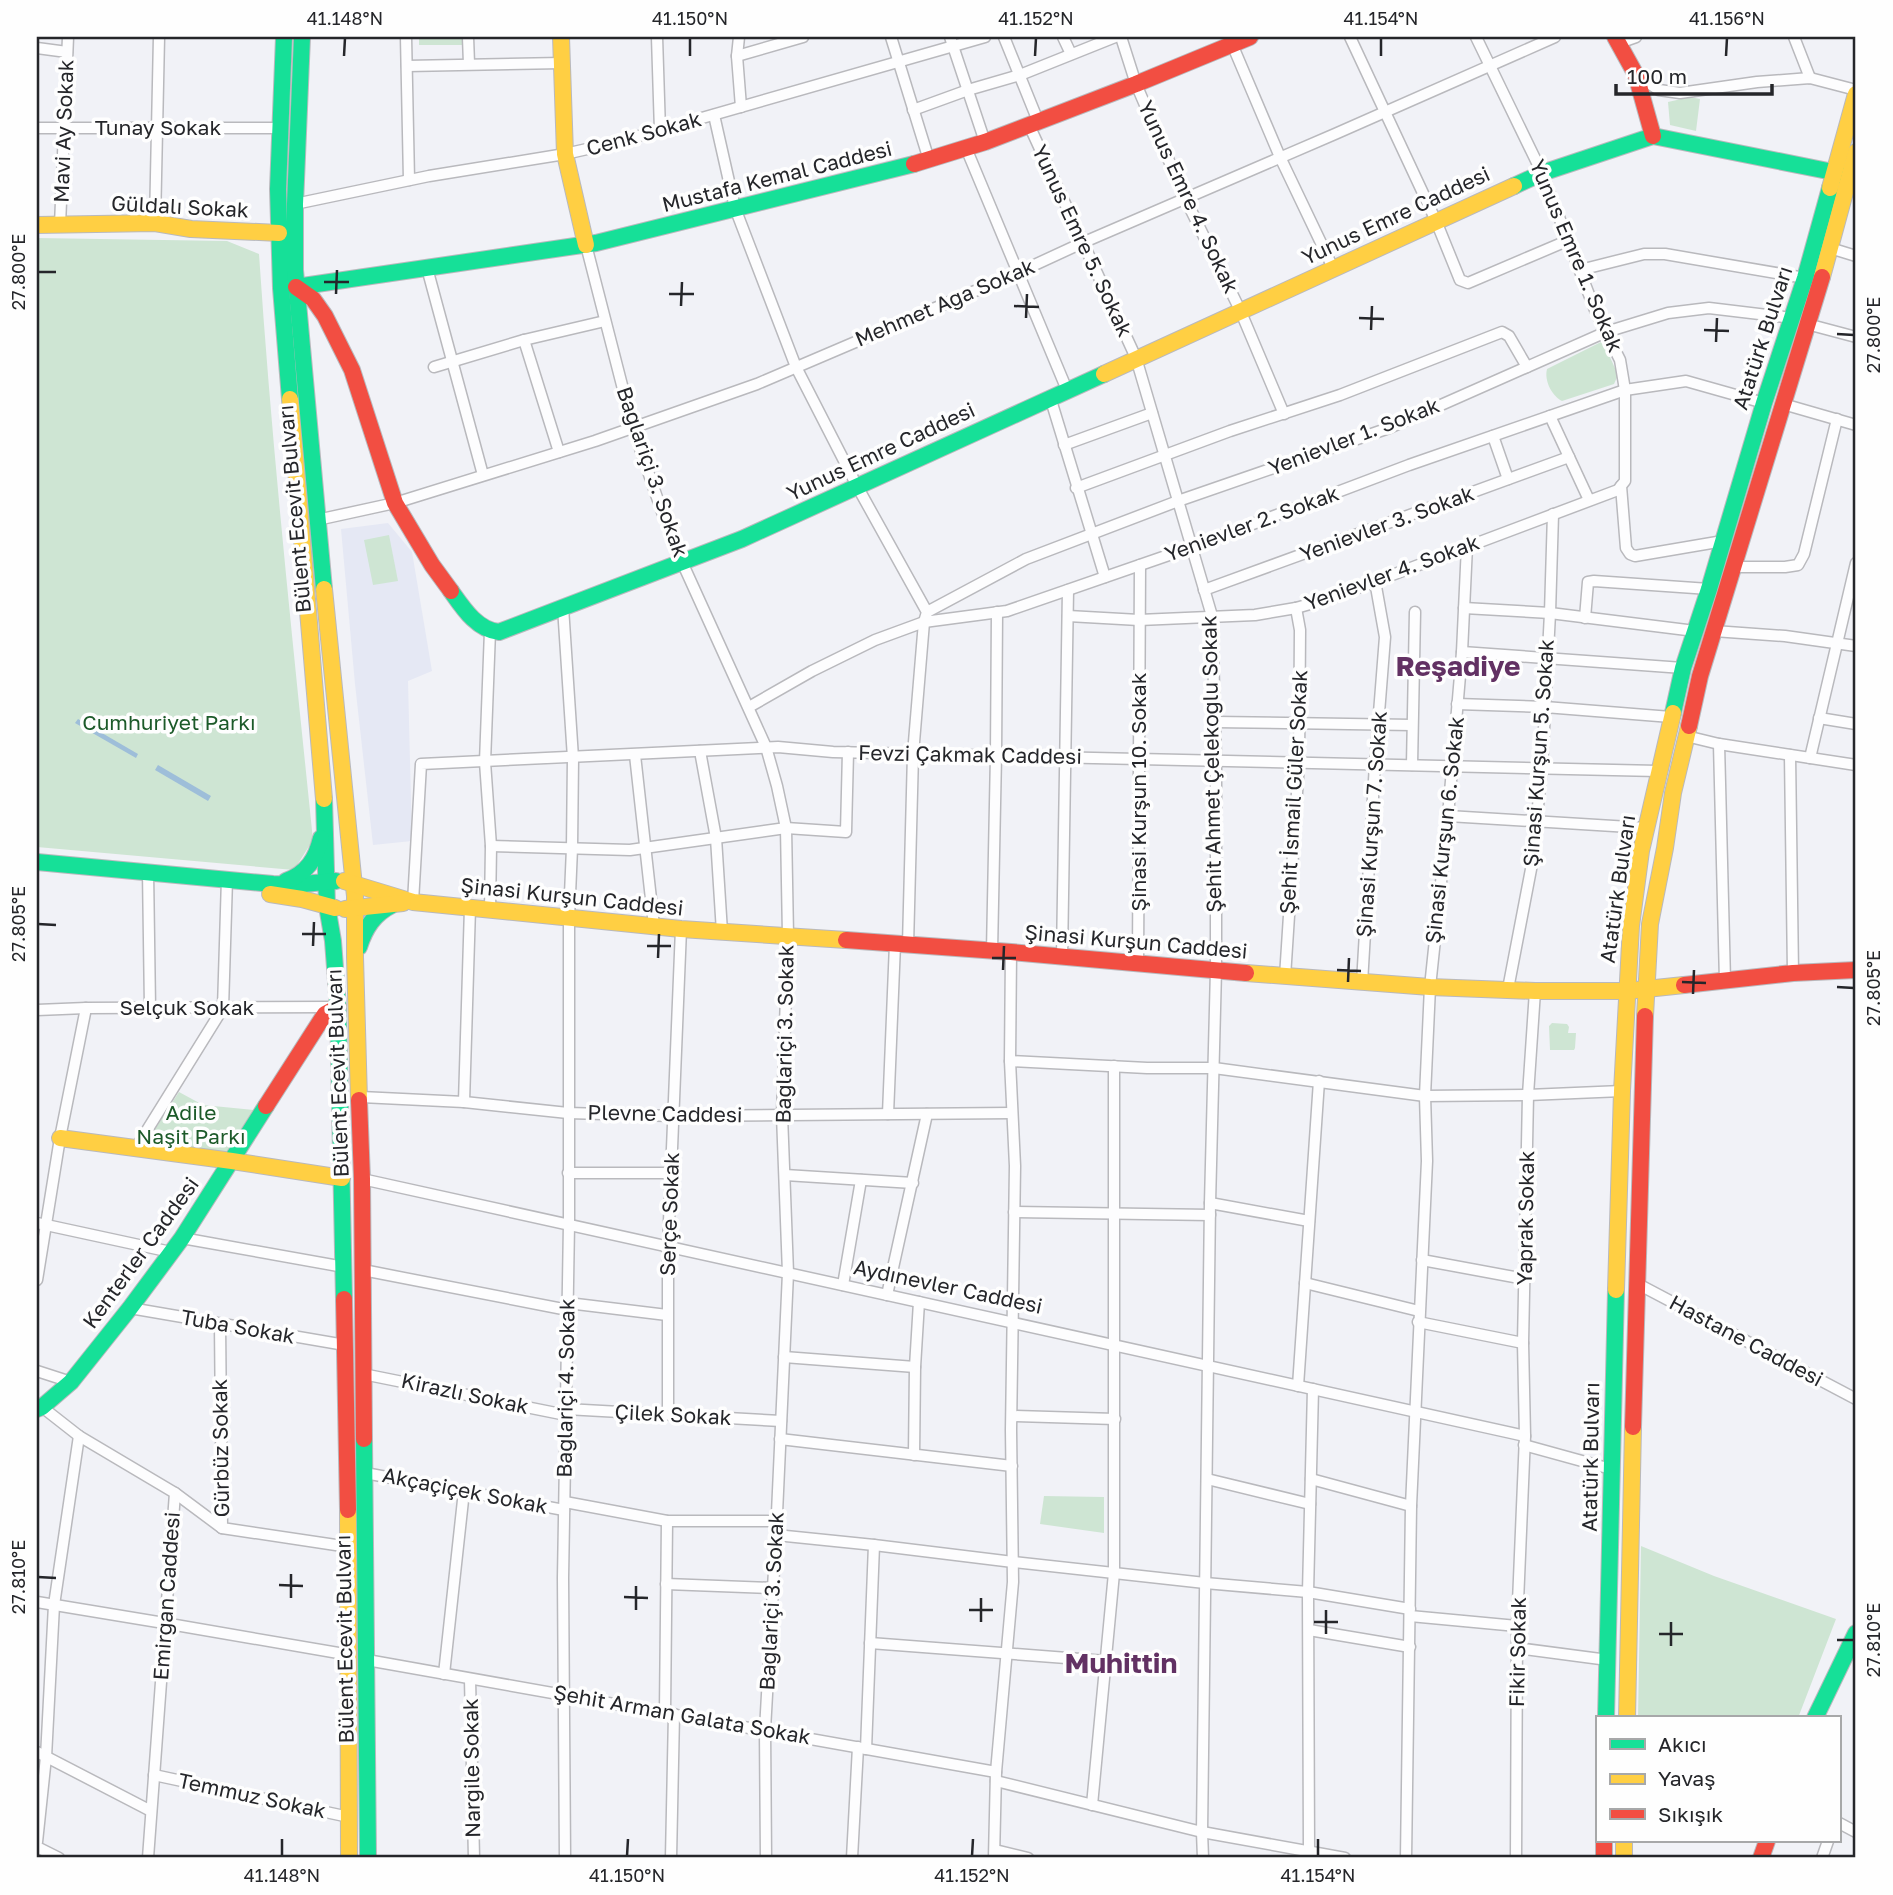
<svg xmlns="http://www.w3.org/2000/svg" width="1893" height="1895" font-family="'Golos Text',sans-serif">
<rect width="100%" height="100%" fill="#f1f2f7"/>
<polygon fill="#e5e8f4" points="388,523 412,552 432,671 408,681 412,841 373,845 355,684 341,529"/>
<g fill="#cee5d3">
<polygon points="419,37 466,37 467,45 419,45"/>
<polygon points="1690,97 1700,99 1696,131 1670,125 1668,102"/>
<path d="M 37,238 L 227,241 L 259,254 C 272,450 293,645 313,840 L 294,870 L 37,847 Z"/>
<path d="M 1601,342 L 1605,346 L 1618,375 L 1614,384 L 1562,401 C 1552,396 1544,381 1547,369 Z"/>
<polygon points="389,535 398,581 373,585 364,540"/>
<polygon points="1552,1023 1567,1024 1569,1027 1568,1033 1576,1033 1575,1048 1574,1050 1550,1050 1549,1026"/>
<polygon points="179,1092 203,1105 254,1110 228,1152 174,1147 172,1139 149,1138"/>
<polygon points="1044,1496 1104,1497 1104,1533 1040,1524"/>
<polygon points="1641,1546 1714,1576 1836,1619 1798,1718 1638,1718"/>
</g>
<g fill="#9ebed9">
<polygon points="78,719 138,754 136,758 75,723"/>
<polygon points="158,765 211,796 208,801 155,770"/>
</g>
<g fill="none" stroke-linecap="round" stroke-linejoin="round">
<defs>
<g id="street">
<polyline points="406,37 409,180"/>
<polyline points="468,37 469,64"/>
<polyline points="657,37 660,131"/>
<polyline points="739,37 737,56 741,107"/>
<polyline points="891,37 929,160"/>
<polyline points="950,37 985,142"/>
<polyline points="1004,37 1038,121"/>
<polyline points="1063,37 1071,54"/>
<polyline points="1121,37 1136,84 1185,198 1240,310 1284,414"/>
<polyline points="1229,37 1280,157 1333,268"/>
<polyline points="1350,37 1436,221 1460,280 1468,283 1569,240"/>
<polyline points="1476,37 1542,173 1595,310 1620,360 1625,390 1625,481 1621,486 1626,548 1630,554 1635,556 1723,541"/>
<polyline points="1794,37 1810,78"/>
<polyline points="1619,43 1636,37"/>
<polyline points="37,48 67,52"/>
<polyline points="737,56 803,37"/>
<polyline points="407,66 562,63"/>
<polyline points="1636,75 1659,90 1680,93 1757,82 1810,78 1856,90"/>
<polyline points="913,110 968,90 1020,75 1115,37"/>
<polyline points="714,115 735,208 796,367 857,486 927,612 924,622 913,754 908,945"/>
<polyline points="1029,125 1136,358 1212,616 1216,760 1216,970 1210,1203 1202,1832 1203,1858"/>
<polyline points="37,128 279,128"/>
<polyline points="966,148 1067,390"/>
<polyline points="295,204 429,176 565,154 618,142 985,37"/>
<polyline points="155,223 159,37"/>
<polyline points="60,225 68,37"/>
<polyline points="586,245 633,428 661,509 682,562 766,747 777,786 786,828 788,936 782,1115 788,1273 776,1535 765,1730 766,1858"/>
<polyline points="1830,248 1856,256"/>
<polyline points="427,268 483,475"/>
<polyline points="1580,270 1644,254 1665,254 1805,278"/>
<polyline points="1807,324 1856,337"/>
<polyline points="524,340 559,452"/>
<polyline points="434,367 524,340 605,321"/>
<polyline points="1050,397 1105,577"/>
<polyline points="1783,404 1856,425"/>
<polyline points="1550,416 1589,500"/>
<polyline points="1493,436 1508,479"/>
<polyline points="1064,445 1152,413"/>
<polyline points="1076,488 1230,431 1340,395 1502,332 1509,336 1527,367"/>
<polyline points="317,520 395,503 595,441 757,384 1017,273 1082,243 1335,134 1555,37"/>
<polyline points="1733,567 1785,567 1798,565 1804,554 1837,419"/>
<polyline points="1204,590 1569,457"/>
<polyline points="563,607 573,758 572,848 569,918 569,1224 563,1578 565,1858"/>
<polyline points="1464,608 1550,613 1695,631"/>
<polyline points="927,612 1026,559 1178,501 1389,428 1606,332 1668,313 1709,308 1792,318"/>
<polyline points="1068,616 1139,620 1255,615 1296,608 1331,598 1618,490 1621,486"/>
<polyline points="1585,618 1588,582 1594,581 1709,589"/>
<polyline points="490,631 485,762 491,846 490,910"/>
<polyline points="1714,631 1785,636 1856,646"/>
<polyline points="1462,652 1683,668"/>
<polyline points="1457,704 1545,707 1671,717"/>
<polyline points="749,707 812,671 875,640 924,622 1007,611 1192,547 1409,465 1625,390 1686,381 1764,403"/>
<polyline points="1819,718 1856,724"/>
<polyline points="1215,722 1412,725"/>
<polyline points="1686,736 1719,744 1856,765"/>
<polyline points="1719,744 1725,981"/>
<polyline points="700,751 716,838 722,932"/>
<polyline points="635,755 654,926"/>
<polyline points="1790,755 1793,973"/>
<polyline points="1810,758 1856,563"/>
<polyline points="1412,765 1415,612"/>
<polyline points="1448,816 1646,828"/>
<polyline points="491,846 630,850 786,828 846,832 848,752"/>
<polyline points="148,871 150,1008"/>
<polyline points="413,902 421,764 778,747 833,752 1658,771"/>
<polyline points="992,951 996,755 997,612"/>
<polyline points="1062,956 1068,590"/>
<polyline points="1138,964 1140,565"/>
<polyline points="1285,977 1299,762 1300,630 1296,608"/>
<polyline points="1362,983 1375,764 1385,637 1375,581"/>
<polyline points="1508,989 1532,864 1542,768 1550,613 1553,514"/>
<polyline points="37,1010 86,1008 335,1007"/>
<polyline points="1010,1061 1147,1068 1214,1068 1425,1096 1528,1095 1622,1091"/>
<polyline points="361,1097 464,1102 568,1113 674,1116 1012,1113"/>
<polyline points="464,1102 470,908"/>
<polyline points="888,1114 895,944"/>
<polyline points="136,1148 223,1008 227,879"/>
<polyline points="568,1173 671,1173"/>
<polyline points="785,1175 913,1183"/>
<polyline points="362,1179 1525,1436"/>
<polyline points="1210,1203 1309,1221"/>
<polyline points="1014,1212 1210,1215"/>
<polyline points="37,1223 171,1252"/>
<polyline points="182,1238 344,1267"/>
<polyline points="1422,1260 1525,1279"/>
<polyline points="363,1270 568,1310"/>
<polyline points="37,1280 60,1138 86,1008"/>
<polyline points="1305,1283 1419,1311"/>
<polyline points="1636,1283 1856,1399"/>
<polyline points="843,1285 861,1180"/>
<polyline points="887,1295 927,1114"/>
<polyline points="568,1303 667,1315"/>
<polyline points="130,1308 345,1345"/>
<polyline points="1418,1322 1523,1343"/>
<polyline points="220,1324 222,1528 349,1547"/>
<polyline points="784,1357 915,1367"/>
<polyline points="37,1371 71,1382"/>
<polyline points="363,1374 566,1415"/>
<polyline points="1298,1386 1319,1081"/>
<polyline points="42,1407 79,1436 175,1493 148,1858"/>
<polyline points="566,1409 781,1421"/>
<polyline points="668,1414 668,1246 681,929"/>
<polyline points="1012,1416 1115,1419"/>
<polyline points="780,1439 1012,1466"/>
<polyline points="1524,1445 1611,1469"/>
<polyline points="914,1455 915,1367 919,1302"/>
<polyline points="365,1473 564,1510"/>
<polyline points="1207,1479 1310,1504"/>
<polyline points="1311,1479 1411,1506"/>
<polyline points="175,1493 222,1528"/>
<polyline points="565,1502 667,1521 777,1521"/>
<polyline points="776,1535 874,1545 1013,1562 1205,1583 1308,1592 1410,1609"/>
<polyline points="666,1584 773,1588"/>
<polyline points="37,1602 164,1623 350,1655"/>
<polyline points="1410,1616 1517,1626"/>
<polyline points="1309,1630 1410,1647"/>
<polyline points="870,1643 1106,1661"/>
<polyline points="1517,1648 1608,1660"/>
<polyline points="367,1660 996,1772"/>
<polyline points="444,1674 464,1491"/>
<polyline points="470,1679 474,1858"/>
<polyline points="665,1712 667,1521"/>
<polyline points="866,1749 874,1545"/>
<polyline points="37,1752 151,1811"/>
<polyline points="154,1775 349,1817"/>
<polyline points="996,1781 1202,1832 1345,1858"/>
<polyline points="1092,1805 1114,1573 1114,1066"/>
<polyline points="1839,1823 1856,1832"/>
<polyline points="37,1842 46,1757 54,1605 79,1436"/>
<polyline points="37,1847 59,1858"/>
<polyline points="995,1850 1028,1858"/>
<polyline points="1309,1852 1308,1592 1313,1389"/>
<polyline points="671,1858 674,1714"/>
<polyline points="852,1858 858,1747"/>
<polyline points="994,1858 996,1772 1013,1582 1011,1430 1015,1166 1010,1061 1011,952"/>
<polyline points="1406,1858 1411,1506 1427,1161 1425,1096 1430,987 1448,816 1462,652 1467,546"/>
<polyline points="1516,1858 1517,1626 1525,1436 1523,1343 1528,1095 1535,991"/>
<polyline points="1822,1858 1828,1841"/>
</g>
<g id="fast">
<polyline points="284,37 278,189 281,288 290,399"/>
<polyline points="302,37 295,204 295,270 324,589"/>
<polyline points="1514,186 1542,173 1653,136 1833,172 1846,177"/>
<polyline points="296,287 596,243 914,164"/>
<path d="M 451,591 C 463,608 477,630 499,632 L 742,539 L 1104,374"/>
<polyline points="1673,713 1683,668 1709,589 1764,403 1805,278 1830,188"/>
<polyline points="324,799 327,906 333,941 338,1007 344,1299"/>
<polyline points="37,862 273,884 292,885 336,881"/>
<path d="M 286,881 C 307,873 316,859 321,838"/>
<path d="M 359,947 C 365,928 374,914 392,905"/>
<polyline points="37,1409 42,1407 71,1382 130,1308 182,1238 266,1106"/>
<polyline points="364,1439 368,1858"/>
<polyline points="1606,1718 1616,1290"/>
<polyline points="1815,1718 1856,1633"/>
</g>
<g id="slow">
<polyline points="561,37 565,154 586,245"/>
<polyline points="1830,188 1856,94"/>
<polyline points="37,225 155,223 191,229 279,233"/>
<polyline points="1822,277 1856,152"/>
<polyline points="1104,374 1514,186"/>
<polyline points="290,399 324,799"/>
<polyline points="324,589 355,896 355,957 359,1100"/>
<polyline points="344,881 413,902 681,929 846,940"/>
<polyline points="270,894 302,899 335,908"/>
<polyline points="345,909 403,903"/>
<polyline points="1246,973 1430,987 1535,991 1627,991 1684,985"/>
<polyline points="1645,1016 1650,924 1665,848 1673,793 1689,726"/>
<polyline points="60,1138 232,1161 342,1178"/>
<polyline points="1616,1290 1622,1091 1631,926 1641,851 1673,713"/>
<polyline points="348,1510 349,1858"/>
<polyline points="1627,1718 1633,1427"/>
<polyline points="1624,1841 1624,1858"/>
</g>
<g id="jam">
<polyline points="1615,37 1636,75 1653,136"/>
<polyline points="914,164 985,142 1136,84 1250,37"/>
<polyline points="296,287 313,299 325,316 352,370 395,503 432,565 451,591"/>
<polyline points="1689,726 1700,676 1822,277"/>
<polyline points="846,940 1011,952 1246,973"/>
<polyline points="1684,985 1793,973 1856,970"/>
<polyline points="359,1100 362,1179 364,1439"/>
<polyline points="266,1106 325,1014 338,1007"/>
<polyline points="344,1299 348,1510"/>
<polyline points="1633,1427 1645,1016"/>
<polyline points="1604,1841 1604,1858"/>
<polyline points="1761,1858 1767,1841"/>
</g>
</defs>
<use href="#street" stroke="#b9b9bd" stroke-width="13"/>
<use href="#fast" stroke="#b9b9bd" stroke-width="18"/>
<use href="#slow" stroke="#b9b9bd" stroke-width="18"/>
<use href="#jam" stroke="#b9b9bd" stroke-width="18"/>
<use href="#street" stroke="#fdfdfe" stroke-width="10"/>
<use href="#fast" stroke="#16e098" stroke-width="16"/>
<use href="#slow" stroke="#ffcf43" stroke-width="16"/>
<use href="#jam" stroke="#f24e42" stroke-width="16"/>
</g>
<path fill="none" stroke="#25262a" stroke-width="2.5" d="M 344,56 L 345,38M 690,56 L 690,38M 1035,56 L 1036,38M 1381,56 L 1381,38M 1726,56 L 1727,38M 38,272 L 56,272M 324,282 L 349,282M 336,294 L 337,270M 669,294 L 694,294M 681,306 L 682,282M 1014,306 L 1039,307M 1026,318 L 1027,294M 1359,318 L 1384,319M 1371,330 L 1372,306M 1704,330 L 1729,331M 1837,334 L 1854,335M 1716,342 L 1717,318M 38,924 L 56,925M 302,934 L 326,934M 313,946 L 314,922M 647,946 L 671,946M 658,958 L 659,934M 992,958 L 1016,958M 1003,970 L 1004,946M 1337,970 L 1361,971M 1348,982 L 1349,958M 1682,982 L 1706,983M 1837,987 L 1854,988M 1693,994 L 1694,970M 38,1577 L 56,1578M 279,1585 L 303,1586M 624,1597 L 648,1598M 291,1598 L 291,1574M 636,1610 L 636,1586M 969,1610 L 993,1610M 981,1622 L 981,1598M 1314,1622 L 1338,1622M 1326,1634 L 1326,1610M 1659,1634 L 1683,1634M 1837,1640 L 1854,1640M 1671,1646 L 1671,1622M 282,1856 L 282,1839M 627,1856 L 628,1839M 972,1856 L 973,1839M 1318,1856 L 1318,1839"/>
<g text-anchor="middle" stroke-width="7" stroke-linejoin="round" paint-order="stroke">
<g font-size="21" fill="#25262a" stroke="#fefefe">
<text x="158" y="135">Tunay Sokak</text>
<text transform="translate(64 131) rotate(-88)" y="7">Mavi Ay Sokak</text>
<text transform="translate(644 134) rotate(-15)" y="7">Cenk Sokak</text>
<text transform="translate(777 177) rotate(-14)" y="7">Mustafa Kemal Caddesi</text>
<text transform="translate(1188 197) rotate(65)" y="7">Yunus Emre 4. Sokak</text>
<text transform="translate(180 207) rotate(3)" y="7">Güldalı Sokak</text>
<text transform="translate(1396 216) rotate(-25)" y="7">Yunus Emre Caddesi</text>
<text transform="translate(1082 241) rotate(65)" y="7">Yunus Emre 5. Sokak</text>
<text transform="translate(1576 256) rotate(67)" y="7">Yunus Emre 1. Sokak</text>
<text transform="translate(945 303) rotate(-23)" y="7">Mehmet Ağa Sokak</text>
<text transform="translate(1763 338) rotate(-72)" y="7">Atatürk Bulvarı</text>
<text transform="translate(1354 437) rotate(-21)" y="7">Yenievler 1. Sokak</text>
<text transform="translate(881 452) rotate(-25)" y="7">Yunus Emre Caddesi</text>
<text transform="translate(652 472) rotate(71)" y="7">Bağlariçi 3. Sokak</text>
<text transform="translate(295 509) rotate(-95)" y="7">Bülent Ecevit Bulvarı</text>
<text transform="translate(1252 524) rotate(-20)" y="7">Yenievler 2. Sokak</text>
<text transform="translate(1387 524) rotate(-20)" y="7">Yenievler 3. Sokak</text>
<text transform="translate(1392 573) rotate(-20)" y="7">Yenievler 4. Sokak</text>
<text transform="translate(1539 753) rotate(-86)" y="7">Şinasi Kurşun 5. Sokak</text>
<text transform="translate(970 755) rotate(1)" y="7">Fevzi Çakmak Caddesi</text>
<text transform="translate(1212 764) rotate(-91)" y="7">Şehit Ahmet Çelekoğlu Sokak</text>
<text transform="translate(1139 792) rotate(-90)" y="7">Şinasi Kurşun 10. Sokak</text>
<text transform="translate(1294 792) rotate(-87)" y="7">Şehit İsmail Güler Sokak</text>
<text transform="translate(1372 824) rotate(-86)" y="7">Şinasi Kurşun 7. Sokak</text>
<text transform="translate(1445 830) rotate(-84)" y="7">Şinasi Kurşun 6. Sokak</text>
<text transform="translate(1618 889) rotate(-82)" y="7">Atatürk Bulvarı</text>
<text transform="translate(572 897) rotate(6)" y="7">Şinasi Kurşun Caddesi</text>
<text transform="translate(1136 942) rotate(5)" y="7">Şinasi Kurşun Caddesi</text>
<text x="187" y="1015">Selçuk Sokak</text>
<text transform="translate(785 1034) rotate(-89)" y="7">Bağlariçi 3. Sokak</text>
<text transform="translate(338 1073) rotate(-92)" y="7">Bülent Ecevit Bulvarı</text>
<text transform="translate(665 1114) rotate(1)" y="7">Plevne Caddesi</text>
<text transform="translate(670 1214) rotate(-88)" y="7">Serçe Sokak</text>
<text transform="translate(1526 1218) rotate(-89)" y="7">Yaprak Sokak</text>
<text transform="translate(141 1253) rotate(-54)" y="7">Kenterler Caddesi</text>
<text transform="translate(948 1287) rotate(12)" y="7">Aydınevler Caddesi</text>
<text transform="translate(238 1327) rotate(10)" y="7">Tuba Sokak</text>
<text transform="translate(1746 1341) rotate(28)" y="7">Hastane Caddesi</text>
<text transform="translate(566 1388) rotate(-89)" y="7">Bağlariçi 4. Sokak</text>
<text transform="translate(465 1394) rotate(12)" y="7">Kirazlı Sokak</text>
<text transform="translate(673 1415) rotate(3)" y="7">Çilek Sokak</text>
<text transform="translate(221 1448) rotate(-91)" y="7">Gürbüz Sokak</text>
<text transform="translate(1591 1457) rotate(-89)" y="7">Atatürk Bulvarı</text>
<text transform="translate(465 1491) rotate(11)" y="7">Akçaçiçek Sokak</text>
<text transform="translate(167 1596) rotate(-86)" y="7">Emirgan Caddesi</text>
<text transform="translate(772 1601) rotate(-87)" y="7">Bağlariçi 3. Sokak</text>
<text transform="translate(345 1639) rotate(-91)" y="7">Bülent Ecevit Bulvarı</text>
<text transform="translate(1518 1652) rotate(-89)" y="7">Fikir Sokak</text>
<text transform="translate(682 1715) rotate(10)" y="7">Şehit Arman Galata Sokak</text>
<text transform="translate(472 1768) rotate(-91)" y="7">Nargile Sokak</text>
<text transform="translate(252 1796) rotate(12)" y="7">Temmuz Sokak</text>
</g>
<g font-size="21" fill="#1c5a29" stroke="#fefefe">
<text x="169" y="730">Cumhuriyet Parkı</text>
<text x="191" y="1120">Adile<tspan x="191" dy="24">Naşit Parkı</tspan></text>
</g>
<g font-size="28" font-weight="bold" fill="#623163" stroke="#fefefe">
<text x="1458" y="676">Reşadiye</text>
<text x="1121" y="1673">Muhittin</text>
</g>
</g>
<rect width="1893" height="1895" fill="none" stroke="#fefefe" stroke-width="77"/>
<rect x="1596" y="1716" width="245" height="126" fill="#fefefe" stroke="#a7a8a9" stroke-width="2"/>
<rect x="1610" y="1739" width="35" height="10" fill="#16e098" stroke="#a7a8a9" stroke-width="2"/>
<text x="1658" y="1752" font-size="21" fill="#25262a">Akıcı</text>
<rect x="1610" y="1774" width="35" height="10" fill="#ffcf43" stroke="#a7a8a9" stroke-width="2"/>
<text x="1658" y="1786" font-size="21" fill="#25262a">Yavaş</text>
<rect x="1610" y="1809" width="35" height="10" fill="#f24e42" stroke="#a7a8a9" stroke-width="2"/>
<text x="1658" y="1822" font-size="21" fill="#25262a">Sıkışık</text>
<path d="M1616 84v10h156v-10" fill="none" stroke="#25262a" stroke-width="3.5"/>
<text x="1627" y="84" font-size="21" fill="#25262a" stroke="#fefefe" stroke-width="5" paint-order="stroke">100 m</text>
<rect x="38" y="38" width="1816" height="1818" fill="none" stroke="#25262a" stroke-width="2.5"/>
<g font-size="18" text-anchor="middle" fill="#25262a">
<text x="345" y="25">41.148°N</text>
<text x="690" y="25">41.150°N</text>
<text x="1036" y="25">41.152°N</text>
<text x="1381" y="25">41.154°N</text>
<text x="1727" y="25">41.156°N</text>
<text transform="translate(19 272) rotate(-90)" y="6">27.800°E</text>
<text transform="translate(1874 335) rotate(-90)" y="6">27.800°E</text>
<text transform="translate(19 924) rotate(-90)" y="6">27.805°E</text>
<text transform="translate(1874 988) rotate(-90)" y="6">27.805°E</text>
<text transform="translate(19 1577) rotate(-90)" y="6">27.810°E</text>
<text transform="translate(1874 1640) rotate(-90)" y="6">27.810°E</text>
<text x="282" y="1882">41.148°N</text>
<text x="627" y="1882">41.150°N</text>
<text x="972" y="1882">41.152°N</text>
<text x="1318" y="1882">41.154°N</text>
</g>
</svg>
